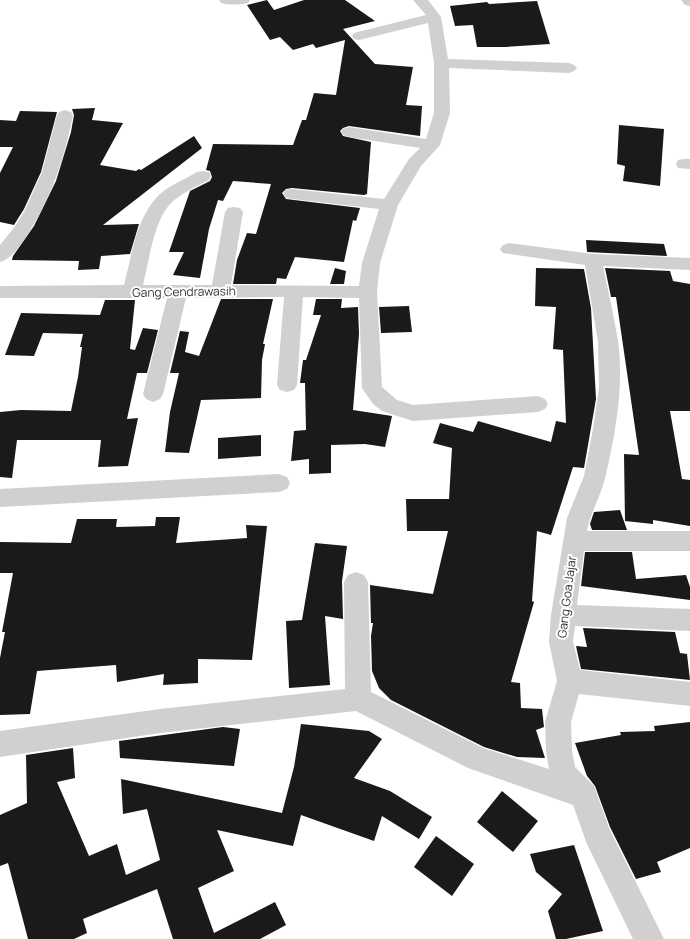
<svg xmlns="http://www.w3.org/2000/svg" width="690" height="939" font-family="Manrope,sans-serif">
<rect width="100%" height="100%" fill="#fff"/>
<g fill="#1a1a1a">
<polygon points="267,0 274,10 304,0 345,0 375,21 343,29 375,64 413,67 406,105 422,106 420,136 349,126 343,128 340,131 343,136 371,142 367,194 364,195 292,188 286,189 282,193 286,199 360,208 356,221 353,220 344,262 295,257 286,279 277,278 276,284 233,284 237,260 247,233 256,234 271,184 233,181 223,201 218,200 209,229 200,278 173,275 184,252 169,252 190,191 210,181 212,177 210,171 206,170 213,144 293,145 302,120 306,120 314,93 336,95 345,40 316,48 313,44 293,50 280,37 270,40 247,5"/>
<polygon points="537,1 550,44 506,47 477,47 473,25 455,26 450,6 487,2 489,4"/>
<polygon points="95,108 92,120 123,123 100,165 136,171 139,169 141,170 194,136 202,148 103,225 139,224 130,254 101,256 99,269 78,270 79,261 12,260 13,256 34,226 56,181 71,132 74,115 72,109"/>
<polygon points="20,111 57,112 41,172 24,209 14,225 0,222 0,173 13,147 0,147 0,120 16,121"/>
<polygon points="619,125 664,129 660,186 623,181 625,166 617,164"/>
<polygon points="586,240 664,244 667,256 587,252"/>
<polygon points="335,268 346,271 344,284 330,284"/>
<polygon points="536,268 584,269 591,308 596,399 584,468 573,467 551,535 537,531 532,601 534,602 511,682 520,683 521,708 542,709 544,727 536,730 545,758 517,757 484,747 391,700 379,688 372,671 371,636 373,623 371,623 370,585 433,594 448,531 407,531 406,499 449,499 452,448 433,443 440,423 473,432 478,421 551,442 556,421 566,423 563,350 553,349 556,307 535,306"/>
<polygon points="605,268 670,271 673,281 690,284 690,411 670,411 682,479 690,480 690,526 653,520 653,524 625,521 624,454 639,455 616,297 611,297"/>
<polygon points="221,299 273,299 263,344 265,344 262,360 261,398 201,400 189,453 165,452 170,412 179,373 170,373 180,331 189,332 185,352 199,356"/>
<polygon points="316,299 342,299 341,308 358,307 359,334 353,410 392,416 385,447 365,444 331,445 331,473 309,474 309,459 291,461 294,431 306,430 305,383 300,383 303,360 306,360 321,315 313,315"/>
<polygon points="105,300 135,300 130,349 135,350 143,328 158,330 147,373 137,373 127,419 138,418 128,466 98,467 101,440 17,440 12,478 0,477 0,412 21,410 71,411 78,377 82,347 80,347 83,334 43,333 34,356 5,355 21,313 100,315"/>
<polygon points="409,306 412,332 381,333 379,307"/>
<polygon points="261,435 261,456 218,459 218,438"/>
<polygon points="620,510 627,530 592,530 590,524 594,512"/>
<polygon points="156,517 180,517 176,543 247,538 246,525 267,526 252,660 198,659 198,683 163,685 164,674 117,682 116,665 37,671 30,714 0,715 0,658 5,632 2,632 13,573 0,573 0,542 71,543 77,519 117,519 116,527 155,526"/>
<polygon points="315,543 347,546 342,581 343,619 325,616 330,685 289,688 286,621 302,620"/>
<polygon points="585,552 632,552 636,579 686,575 690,587 690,600 581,586"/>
<polygon points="583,628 675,632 680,653 687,654 690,680 581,669 576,646 587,647"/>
<polygon points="690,722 690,848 657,862 661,872 636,879 610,827 595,786 587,776 575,743 621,735 620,732 655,731 654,726"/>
<polygon points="301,724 369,731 382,739 354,778 390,791 432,817 419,839 382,816 374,841 301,815 293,846 217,830 234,871 198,888 214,933 275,902 286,925 260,939 173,939 157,889 83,919 87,933 74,939 28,939 8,863 0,866 0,815 27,803 26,755 73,748 75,778 57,782 89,856 117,844 126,875 160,860 147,809 123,814 121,779 282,813 294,767"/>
<polygon points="223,727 240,729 234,766 120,758 119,741"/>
<polygon points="502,791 538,821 513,852 477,822"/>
<polygon points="436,836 474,864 452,896 414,867"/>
<polygon points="574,845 603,931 566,939 556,939 548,911 562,894 536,872 530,854"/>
</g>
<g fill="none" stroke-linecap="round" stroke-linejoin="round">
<g fill="#d0d0d0" fill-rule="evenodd">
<path d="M 219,0 L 250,0 L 248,3 C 240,5 229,5 221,3 Z"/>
<path d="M 413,0 L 428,0 L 441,17 L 448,59 L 569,63 L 574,65 L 577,68 L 574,71 L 569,73 L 449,68 L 450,113 L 440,145 L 421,166 L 398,205 L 380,263 L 377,292 L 382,387 L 397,400 L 413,405 L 538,396 L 545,399 L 548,404 L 545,409 L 538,412 L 413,421 L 382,411 L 373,404 L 362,388 L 359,298 L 303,297 L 297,385 L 294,390 L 287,392 L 280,390 L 277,385 L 284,297 L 186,298 L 163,394 L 160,399 L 153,402 L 146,399 L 143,394 L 167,298 L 0,298 L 0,286 L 124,285 C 132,255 136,217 160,194 C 170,185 185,179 197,172 L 203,171 L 209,172 L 211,176 L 209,180 C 197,186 182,193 172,202 C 154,219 149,261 143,285 L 212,285 L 225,212 L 228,208 L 234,207 L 240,208 L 243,212 L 231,285 L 359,286 L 362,263 L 379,209 L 292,199 L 286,198 L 283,194 L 286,190 L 292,189 L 384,199 L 409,159 L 420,148 L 349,137 L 343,135 L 341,132 L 343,129 L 349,127 L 426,139 L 434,113 L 434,63 L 428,23 L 359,40 L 354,39 L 352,36 L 354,33 L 426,15 Z"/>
<polygon points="681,0 690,0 690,6 685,5"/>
<path d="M 65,110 L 71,112 L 73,115 C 64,160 50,202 24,240 C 18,248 11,259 0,262 L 0,245 L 16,225 L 25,210 L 42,172 L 57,115 L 59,112 Z"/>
<polygon points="684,159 690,159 690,169 678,168 676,164 678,160"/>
<path d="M 509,243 L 593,254 L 690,258 L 690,270 L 603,266 C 608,291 614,316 618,341 C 624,385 616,431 606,474 C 602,494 591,511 587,531 L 690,531 L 690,551 L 584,551 L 577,605 L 690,609 L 690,631 L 575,626 L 573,642 L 580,670 L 690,682 L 690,706 L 579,694 L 571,722 L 572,751 L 575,767 L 594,786 L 609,828 L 664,939 L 633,939 L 587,844 L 573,805 L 468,768 L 356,711 L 160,733 L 0,757 L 0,731 L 160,709 L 345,689 L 344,582 L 348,575 L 356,572 L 364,575 L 368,582 L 371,692 L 483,748 L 549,769 L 546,751 L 545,722 L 557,681 L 549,642 L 551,615 L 567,518 L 584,476 L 593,429 L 599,388 L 598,342 L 585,265 L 503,253 L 500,249 L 503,245 Z"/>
<polygon points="279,474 287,477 290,483 287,489 279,492 0,507 0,489"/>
</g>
</g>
<g text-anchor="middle" stroke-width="4" stroke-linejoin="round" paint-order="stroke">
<g font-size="12" fill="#333" stroke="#fff">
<text transform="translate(184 292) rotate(-1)" y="4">Gang Cendrawasih</text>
<text transform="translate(567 597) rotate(-83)" y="4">Gang Goa Jajar</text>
</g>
</g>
</svg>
